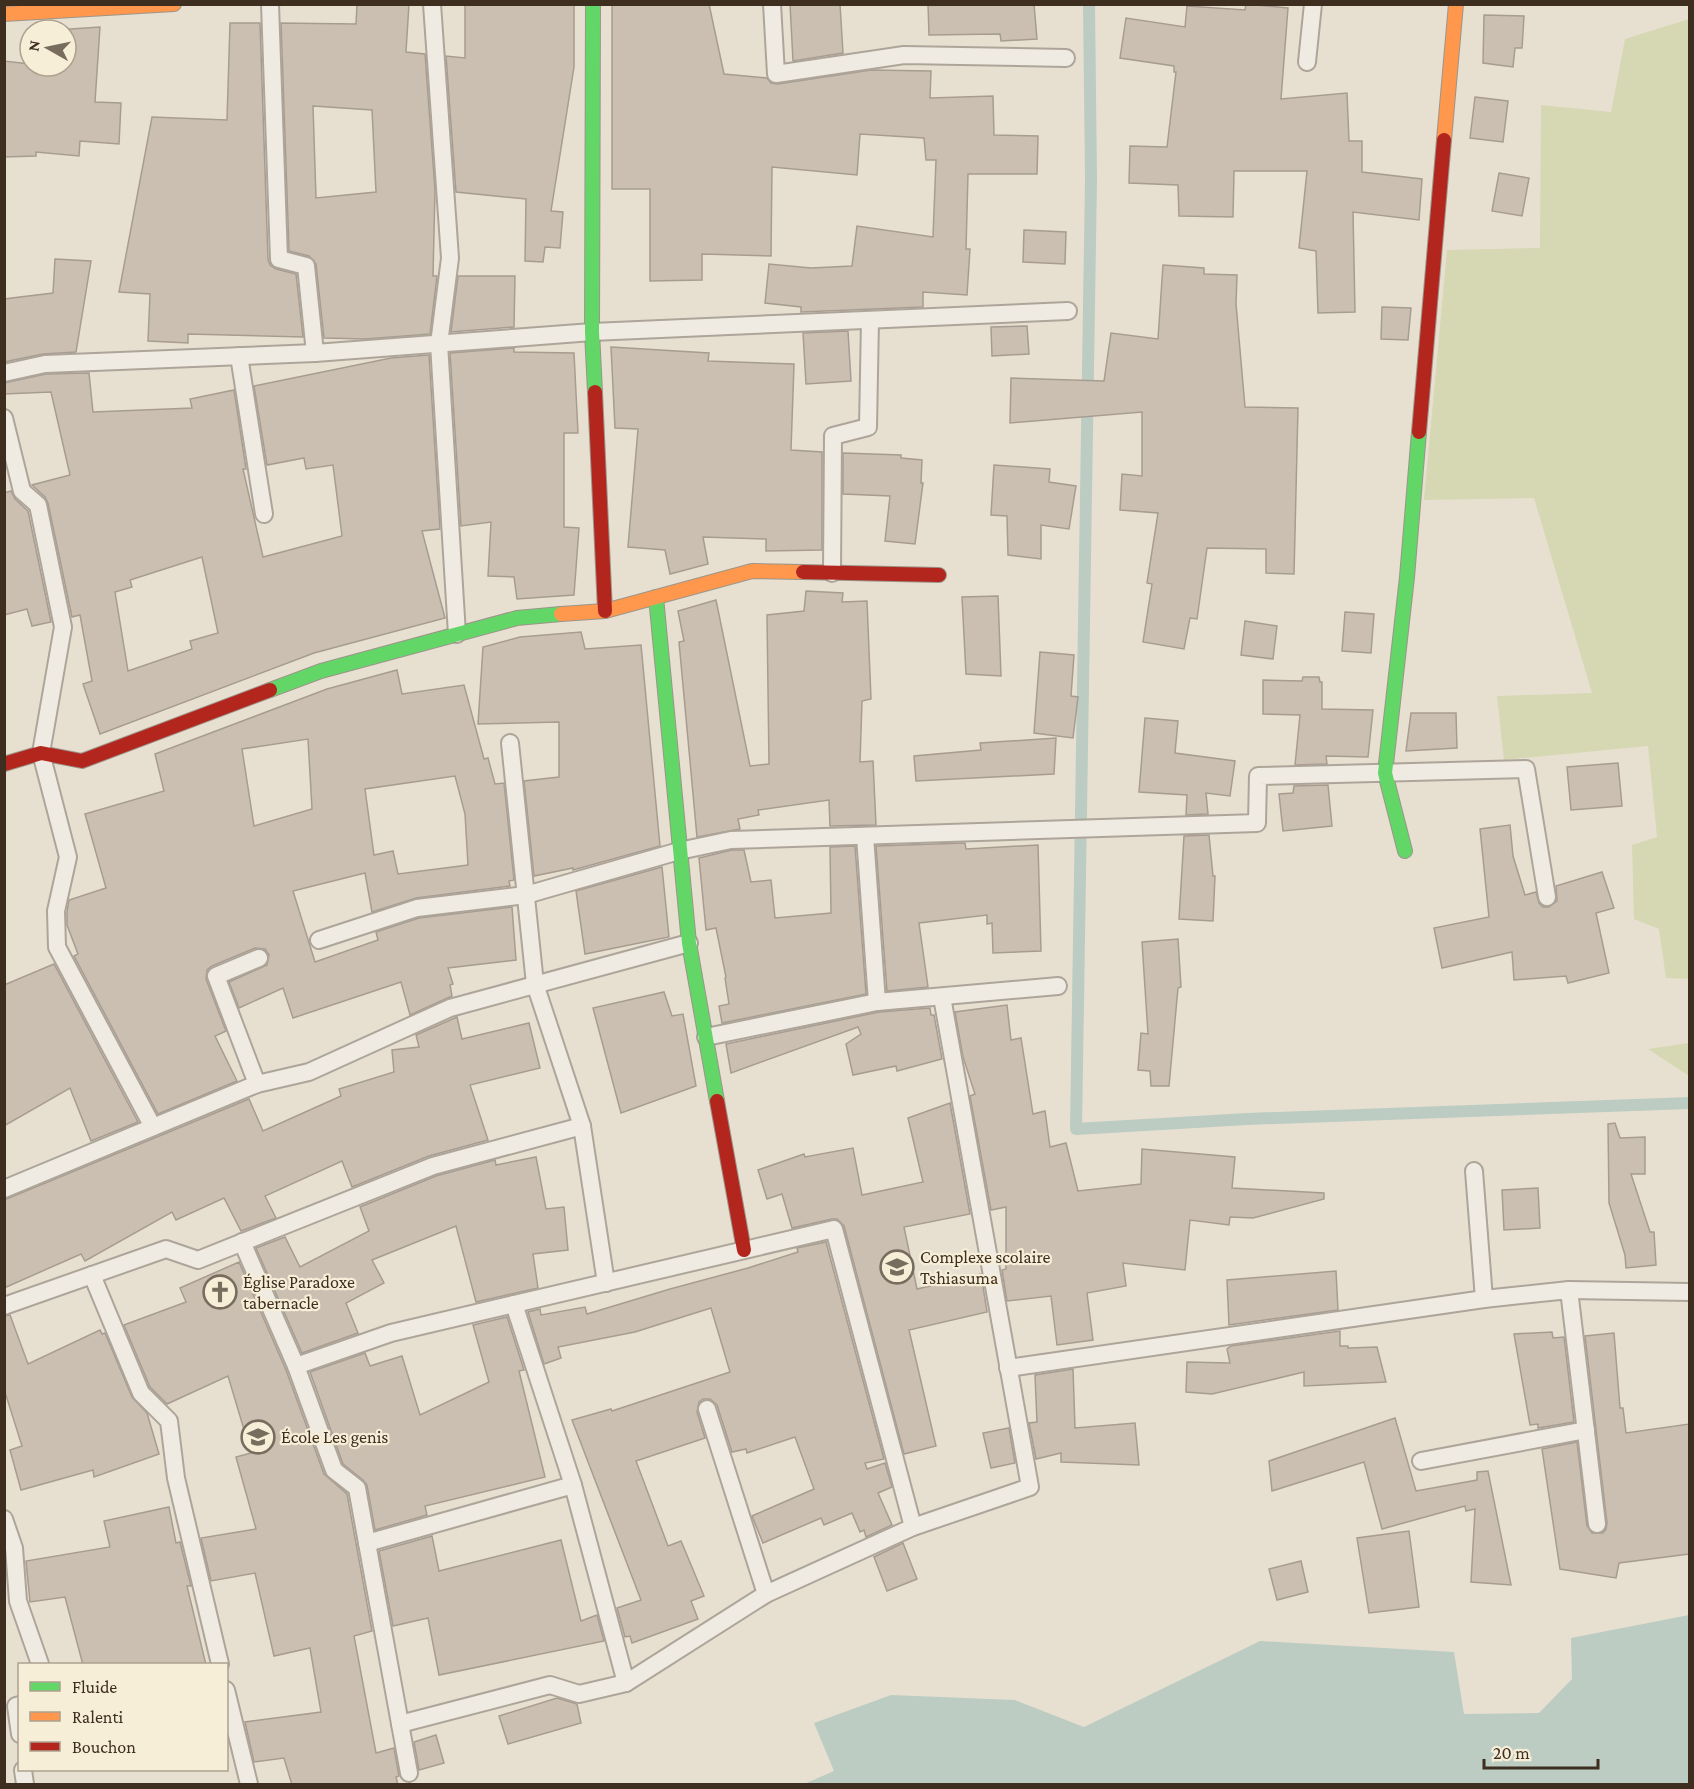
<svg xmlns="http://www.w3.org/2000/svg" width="1694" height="1789" font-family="'Crimson Pro',serif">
<rect width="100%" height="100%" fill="#e7e0d1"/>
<g fill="#d6d7b3">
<polygon points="1689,19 1689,979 1666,978 1659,929 1634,919 1632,845 1657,837 1648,746 1504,760 1497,696 1592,693 1534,498 1424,500 1447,250 1540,248 1541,105 1611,112 1625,39"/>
<polygon points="1689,1043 1689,1076 1648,1049"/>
</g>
<polygon fill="#bcccc2" points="1689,1615 1689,1784 804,1784 834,1771 814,1723 891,1695 1015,1700 1084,1727 1260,1641 1454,1652 1464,1714 1539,1713 1572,1679 1571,1638"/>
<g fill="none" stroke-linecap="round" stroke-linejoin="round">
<polyline stroke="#bcccc2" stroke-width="12" points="1089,4 1091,179 1076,1129 1247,1119 1690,1103"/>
</g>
<g fill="#cbbfb2" stroke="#a89c90" stroke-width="1.5" fill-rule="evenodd">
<path d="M 357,4 L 409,4 L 406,52 L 425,54 L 435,190 L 433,276 L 437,276 L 430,334 L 365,339 L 324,338 L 316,264 L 309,256 L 289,251 L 281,23 L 356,24 ZM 313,106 L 372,110 L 376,192 L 316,198 Z"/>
<polygon points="465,4 574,4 574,67 551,211 563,212 560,248 545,247 543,262 525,261 526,199 456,192 446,56 465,58"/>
<polygon points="612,4 709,4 724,74 767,78 771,83 778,84 871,70 931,71 930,98 993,96 994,135 1038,136 1037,174 968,174 966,249 970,249 967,295 923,292 923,307 801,312 801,307 765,303 769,264 811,268 852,266 857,226 933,237 936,160 926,160 924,138 860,134 857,175 772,167 771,256 702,254 702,280 650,281 650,189 612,189"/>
<polygon points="790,4 840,4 843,53 793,61"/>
<polygon points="928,4 1034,4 1037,39 1001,41 1000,34 929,35"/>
<polygon points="1246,4 1288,8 1281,99 1347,93 1349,141 1362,141 1362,172 1422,179 1419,220 1353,212 1355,312 1318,313 1316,251 1299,248 1307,171 1234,171 1233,217 1179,216 1178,185 1129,183 1130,146 1167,147 1176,72 1174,72 1174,66 1120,58 1126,18 1185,27 1187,6 1245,10"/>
<polygon points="1484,15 1524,16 1522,48 1515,48 1513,67 1483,63"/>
<polygon points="230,23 260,23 268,259 270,265 276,269 296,274 303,337 188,334 188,343 148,341 150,294 119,292 152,117 227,120"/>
<polygon points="100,27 95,102 121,103 119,144 80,141 79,156 36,152 36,156 4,157 4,61 30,64 30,66 66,66 66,30 55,30"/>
<polygon points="1475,97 1508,101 1503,142 1470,138"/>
<polygon points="1499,173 1529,178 1522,216 1492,211"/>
<polygon points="1024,230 1066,232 1065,264 1023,262"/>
<polygon points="55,259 91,261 76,352 43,354 4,362 4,299 53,293"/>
<polygon points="1163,265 1204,268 1204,274 1237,275 1236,304 1245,407 1298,408 1294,574 1266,573 1266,549 1207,548 1197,619 1190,618 1184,649 1143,642 1152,584 1147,583 1158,513 1120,510 1122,474 1142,476 1142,412 1010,423 1011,378 1104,381 1111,333 1158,339"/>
<polygon points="458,276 515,276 514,327 451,332"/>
<polygon points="1382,307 1411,308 1408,340 1381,339"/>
<polygon points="1027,326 1029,354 992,356 991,327"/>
<polygon points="848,331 851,381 806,384 803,333"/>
<polygon points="611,347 709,353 708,361 794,364 791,450 822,452 822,550 766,551 766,539 703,537 708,564 670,574 665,550 628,547 638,429 615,428"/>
<polygon points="514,348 514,352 574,353 578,433 564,433 564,527 579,528 574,595 517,599 514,577 488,576 491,522 461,526 450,353"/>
<path d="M 429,355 L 440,529 L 422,531 L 445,618 L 314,653 L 100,734 L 83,684 L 92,681 L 80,615 L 72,617 L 48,503 L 45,497 L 32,485 L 70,475 L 51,392 L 4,394 L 4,383 L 46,374 L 89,373 L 93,412 L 192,408 L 190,399 L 234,390 L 246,469 L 243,469 L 263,557 L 342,536 L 333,465 L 306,469 L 304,458 L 267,465 L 254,386 L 391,358 ZM 202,557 L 218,633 L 190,641 L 192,649 L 128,671 L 115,592 L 132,587 L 130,580 Z"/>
<polygon points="843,453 901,455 901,458 922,460 921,483 923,483 915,544 885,541 890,496 843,494"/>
<polygon points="994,465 1050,469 1049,482 1076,486 1069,529 1041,525 1041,559 1008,555 1007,516 991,515"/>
<polygon points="11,491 15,499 28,511 51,622 32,626 27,609 4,615 4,493"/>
<polygon points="806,591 843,593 842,602 867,601 871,699 862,701 860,762 873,761 876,825 830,826 829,800 758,810 759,815 738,819 740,829 697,837 679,642 684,641 678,611 716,600 750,766 769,764 767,615 804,611"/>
<polygon points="998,596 1001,676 966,674 962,597"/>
<polygon points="1345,612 1374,614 1371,653 1342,651"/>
<polygon points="1245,621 1277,626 1273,659 1241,655"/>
<polygon points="581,632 585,649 641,645 660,846 573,870 573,868 534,876 524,781 559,777 559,722 478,724 483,647 520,637"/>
<polygon points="1040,652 1074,655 1071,696 1078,697 1073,738 1034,733"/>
<path d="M 397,670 L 402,694 L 464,685 L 484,759 L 488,758 L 495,784 L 504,783 L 514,880 L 509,881 L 510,886 L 416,898 L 372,912 L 365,873 L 293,891 L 315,962 L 378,940 L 376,932 L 419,918 L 512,907 L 516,960 L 448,968 L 453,984 L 450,985 L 452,996 L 410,1015 L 401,982 L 293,1018 L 283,988 L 239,1008 L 229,982 L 267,965 L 269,955 L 265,949 L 255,948 L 212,966 L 207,970 L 206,979 L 226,1031 L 215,1036 L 237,1081 L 158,1114 L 74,956 L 78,954 L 67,925 L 67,912 L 69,900 L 106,888 L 85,814 L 164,791 L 155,754 L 327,689 ZM 308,739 L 312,809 L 254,826 L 242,749 ZM 455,776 L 465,814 L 468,865 L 398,874 L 393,851 L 374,855 L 365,789 Z"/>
<polygon points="1303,677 1319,677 1320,682 1322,682 1322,709 1373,710 1368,757 1326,756 1327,764 1295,765 1300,715 1263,714 1263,680 1302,681"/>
<polygon points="1411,713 1456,713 1457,748 1406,751"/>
<polygon points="1145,718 1178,721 1175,753 1235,761 1230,796 1206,793 1208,814 1186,815 1187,795 1139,792"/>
<polygon points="1056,738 1054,774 916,781 914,756 981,750 980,743"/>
<polygon points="1618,763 1622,806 1571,810 1567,767"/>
<polygon points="1328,785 1332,826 1283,831 1279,794 1293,793 1294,786"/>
<polygon points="1510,825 1513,856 1525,895 1536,892 1539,903 1543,907 1549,907 1557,901 1556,886 1602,872 1614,908 1596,913 1609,973 1568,983 1566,976 1514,980 1512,952 1442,968 1434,928 1489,917 1480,829"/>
<polygon points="1209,835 1213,876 1215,876 1213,921 1179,919 1184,836"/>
<polygon points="965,843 966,849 1038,845 1041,951 993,953 992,923 987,924 987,915 919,923 928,987 887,991 876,846"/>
<polygon points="855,846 866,994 722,1023 719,1006 729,1004 725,978 726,977 716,928 706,930 699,858 732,850 744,850 751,882 771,880 775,918 831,913 830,847"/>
<polygon points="662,867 669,937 585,954 576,891"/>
<polygon points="1178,939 1181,987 1178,988 1169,1086 1151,1086 1150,1071 1138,1070 1141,1033 1148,1034 1142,942"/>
<polygon points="54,964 138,1122 91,1141 70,1088 4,1126 4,985"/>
<polygon points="664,992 672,1016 683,1014 696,1086 621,1113 593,1008"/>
<polygon points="1007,1005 1011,1040 1021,1038 1033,1114 1045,1111 1050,1147 1066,1143 1078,1191 1141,1184 1142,1149 1235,1157 1232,1188 1324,1193 1324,1199 1253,1218 1230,1217 1229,1225 1190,1220 1185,1270 1123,1263 1126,1286 1087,1293 1093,1340 1057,1345 1051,1296 1007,1301 1002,1270 1006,1269 1006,1207 991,1210 970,1096 975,1094 963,1057 955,1012"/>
<polygon points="930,1008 931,1015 934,1015 942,1059 897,1071 896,1066 853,1075 846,1044 861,1034 858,1027 731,1073 726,1044 879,1012"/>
<polygon points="457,1017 462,1039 529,1023 540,1068 470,1085 488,1140 429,1156 352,1187 342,1161 265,1196 276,1218 241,1231 224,1198 176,1220 172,1212 85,1261 81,1254 4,1288 4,1200 249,1099 263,1131 341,1096 339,1089 394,1072 392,1050 419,1047 416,1035"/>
<polygon points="950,1103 970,1214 904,1227 917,1289 981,1274 987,1312 909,1330 936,1446 904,1454 844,1226 837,1219 832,1219 792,1228 782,1194 767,1199 758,1170 804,1154 805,1157 853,1148 862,1195 923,1182 908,1118"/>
<polygon points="1615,1123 1620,1138 1645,1137 1645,1174 1631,1174 1650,1232 1654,1232 1656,1265 1626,1268 1625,1255 1609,1203 1608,1124"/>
<polygon points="536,1157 546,1209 564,1207 568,1250 533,1254 538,1288 476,1302 456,1226 372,1260 384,1283 346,1303 358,1333 302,1353 256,1248 285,1237 300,1267 369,1231 360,1207 436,1176 495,1160 496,1165"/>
<polygon points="1538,1188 1540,1228 1504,1230 1502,1190"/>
<polygon points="826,1242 884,1459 865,1463 867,1469 885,1463 892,1487 878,1493 892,1525 866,1537 864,1530 860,1532 852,1513 824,1525 821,1518 763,1543 752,1516 814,1489 795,1437 747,1453 746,1449 732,1452 717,1405 710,1399 703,1399 699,1402 697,1412 705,1438 636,1461 668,1546 681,1541 704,1596 691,1601 698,1619 632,1643 630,1636 625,1637 617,1608 641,1600 572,1420 611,1409 612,1411 730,1372 711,1308 635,1332 558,1347 561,1358 544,1364 528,1312 540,1309 541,1315 585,1307 587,1314 670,1289 748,1268 798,1252 797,1248"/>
<polygon points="239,1262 286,1370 324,1474 347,1494 372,1631 354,1636 376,1753 394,1748 399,1776 396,1777 398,1785 292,1785 284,1758 254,1762 245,1722 321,1712 310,1648 274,1656 255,1573 211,1581 201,1538 256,1529 236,1457 251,1453 228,1376 167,1404 150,1387 124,1325 186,1302 180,1288"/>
<polygon points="1336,1271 1338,1310 1229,1325 1227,1280"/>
<polygon points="10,1315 28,1364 100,1330 102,1334 105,1333 132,1397 147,1413 159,1454 94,1477 93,1470 21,1490 10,1450 22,1446 4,1389 4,1316"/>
<polygon points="507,1317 524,1370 519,1371 545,1477 425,1506 427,1515 375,1530 367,1485 363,1480 343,1464 310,1372 365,1353 370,1366 402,1356 420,1415 489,1382 473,1325"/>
<polygon points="1340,1331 1340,1346 1348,1346 1348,1348 1377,1347 1386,1382 1304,1386 1304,1372 1212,1394 1186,1392 1187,1362 1230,1363 1227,1349 1231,1346"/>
<polygon points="1552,1332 1553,1338 1564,1337 1574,1422 1538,1428 1538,1424 1530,1425 1514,1334"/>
<polygon points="1614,1333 1620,1408 1623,1408 1626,1433 1689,1424 1689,1554 1619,1563 1616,1578 1560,1569 1542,1449 1577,1442 1587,1526 1592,1533 1603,1533 1606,1529 1607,1523 1585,1336"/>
<polygon points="1073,1369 1075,1428 1135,1423 1139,1465 1061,1462 1061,1453 1036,1459 1029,1423 1037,1422 1035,1375"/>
<polygon points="1395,1418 1416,1491 1477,1480 1477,1472 1488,1471 1511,1585 1471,1582 1475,1509 1466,1511 1465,1506 1382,1529 1364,1462 1272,1491 1269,1461"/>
<polygon points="1009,1428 1015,1463 991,1468 983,1433"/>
<polygon points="169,1507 176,1543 180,1542 191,1586 187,1586 206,1665 83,1665 65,1597 30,1602 26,1561 110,1547 104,1521"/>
<polygon points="1409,1531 1419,1607 1369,1613 1357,1538"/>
<polygon points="432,1536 439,1571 561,1540 581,1621 597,1615 604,1641 439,1675 428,1618 393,1626 379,1551"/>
<polygon points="903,1543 917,1579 887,1591 874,1557"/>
<polygon points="1301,1561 1308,1592 1277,1600 1269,1569"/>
<polygon points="557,1698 577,1704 581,1723 508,1744 499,1716"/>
<polygon points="436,1735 444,1763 419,1770 414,1742"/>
</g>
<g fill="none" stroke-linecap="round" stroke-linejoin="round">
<defs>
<g id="lane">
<polyline points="270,4 279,259 306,266 315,353"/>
<polyline points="432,4 450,258 439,344 457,634"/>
<polyline points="772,4 776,74 904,55 1066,58"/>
<polyline points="1307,62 1313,4"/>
<polyline points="239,356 264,514"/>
<polyline points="4,373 45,364 315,353 592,332 1068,311"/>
<polyline points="4,418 22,491 38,505 63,627 41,753 68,857 56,911 57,947 153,1127"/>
<polyline points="832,573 833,436 868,427 870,320"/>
<polyline points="510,743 535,984 582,1126 606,1283"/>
<polyline points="865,836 877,1002"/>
<polyline points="319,940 417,908 526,895 679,851 731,840 1257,823 1258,776 1526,769 1547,897"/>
<polyline points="706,1037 877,1002 1058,986"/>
<polyline points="257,1084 216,976 259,958"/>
<polyline points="4,1189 257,1084 309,1072 450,1008 689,943"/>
<polyline points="242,1242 296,1366 334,1470 357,1488 409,1773"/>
<polyline points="92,1275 141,1393 169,1421 176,1478 220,1664"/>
<polyline points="1569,1290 1690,1292"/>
<polyline points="1484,1299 1569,1290 1597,1524"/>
<polyline points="514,1304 573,1485 626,1683"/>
<polyline points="4,1306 166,1249 198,1260 433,1166 582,1126"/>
<polyline points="296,1366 391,1333 834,1229 913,1527"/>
<polyline points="1008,1368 1484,1299 1474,1171"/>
<polyline points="707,1409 766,1594"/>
<polyline points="1421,1461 1586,1430"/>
<polyline points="4,1519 14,1548 18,1601 40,1664"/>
<polyline points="367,1543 573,1485"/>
<polyline points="226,1690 249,1784"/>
<polyline points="20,1705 16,1706 20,1734"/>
<polyline points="400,1724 550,1685 579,1694 626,1683 766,1594 913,1527 1030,1487 942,997"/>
<polyline points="23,1770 25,1784"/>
</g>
<g id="fast">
<polyline points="593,4 592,332 595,392"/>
<polyline points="656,597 689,943 717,1101"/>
<polyline points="270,690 321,671 517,618 561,614"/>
<polyline points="1405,851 1385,773 1407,577 1419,432"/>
</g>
<g id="slow">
<polyline points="4,14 174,4"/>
<polyline points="1444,140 1456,4"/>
<polyline points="561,614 605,611 752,571 803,572"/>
</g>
<g id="jam">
<polyline points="595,392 605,611"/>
<polyline points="1419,432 1444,140"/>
<polyline points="803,572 939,575"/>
<polyline points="4,764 41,753 82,761 270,690"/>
<polyline points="717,1101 744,1250"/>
</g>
</defs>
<use href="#lane" stroke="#ada599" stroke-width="20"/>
<use href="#fast" stroke="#9c958a" stroke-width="16"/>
<use href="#slow" stroke="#9c958a" stroke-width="16"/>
<use href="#jam" stroke="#9c958a" stroke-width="16"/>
<use href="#lane" stroke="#efebe3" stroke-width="16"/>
<use href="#fast" stroke="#63d668" stroke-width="14"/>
<use href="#slow" stroke="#ff974d" stroke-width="14"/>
<use href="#jam" stroke="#b3261e" stroke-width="14"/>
</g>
<defs>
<symbol id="school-ring" viewBox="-11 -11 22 22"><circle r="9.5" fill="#f7eed8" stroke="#786c5e" stroke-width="1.5"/><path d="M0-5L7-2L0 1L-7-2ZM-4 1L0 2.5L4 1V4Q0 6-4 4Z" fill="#786c5e"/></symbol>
<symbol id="church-ring" viewBox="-11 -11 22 22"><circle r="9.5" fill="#f7eed8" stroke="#786c5e" stroke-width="1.5"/><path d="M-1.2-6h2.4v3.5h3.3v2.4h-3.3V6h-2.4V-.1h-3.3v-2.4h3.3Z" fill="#786c5e"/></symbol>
</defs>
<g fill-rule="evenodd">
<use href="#school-ring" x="878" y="1248" width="38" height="38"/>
<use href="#church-ring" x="201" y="1273" width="38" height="38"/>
<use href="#school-ring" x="239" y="1418" width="38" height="38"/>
</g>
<g text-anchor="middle" stroke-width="4.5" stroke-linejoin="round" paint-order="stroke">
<g font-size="18" fill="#3d2e20" stroke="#f7eed8" text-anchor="start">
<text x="920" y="1263">Complexe scolaire<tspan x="920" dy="21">Tshiasuma</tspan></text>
<text x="243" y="1288">Église Paradoxe<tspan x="243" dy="21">tabernacle</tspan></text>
<text x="281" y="1443">École Les genis</text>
</g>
</g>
<rect width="1694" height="1789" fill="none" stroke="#3d2e20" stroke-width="12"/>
<rect x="18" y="1663" width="210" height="108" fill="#f7eed8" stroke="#ada18e" stroke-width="1.5"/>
<rect x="30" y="1682" width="30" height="9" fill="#63d668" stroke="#ada18e" stroke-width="1.5"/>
<text x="72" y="1693" font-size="18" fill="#3d2e20">Fluide</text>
<rect x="30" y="1712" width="30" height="9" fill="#ff974d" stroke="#ada18e" stroke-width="1.5"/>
<text x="72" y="1723" font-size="18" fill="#3d2e20">Ralenti</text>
<rect x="30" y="1742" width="30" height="9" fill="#b3261e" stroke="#ada18e" stroke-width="1.5"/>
<text x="72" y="1753" font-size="18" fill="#3d2e20">Bouchon</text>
<g transform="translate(48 48) rotate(279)"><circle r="28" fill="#f7eed8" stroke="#ada18e" stroke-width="1.5"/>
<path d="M0-4.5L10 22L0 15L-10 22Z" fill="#786c5e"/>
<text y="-9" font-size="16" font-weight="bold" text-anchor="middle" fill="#3d2e20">N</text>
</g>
<path d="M1484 1759v9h114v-9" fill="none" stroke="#3d2e20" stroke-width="3"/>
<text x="1493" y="1759" font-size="18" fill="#3d2e20" stroke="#f7eed8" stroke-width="4.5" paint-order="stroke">20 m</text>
</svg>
